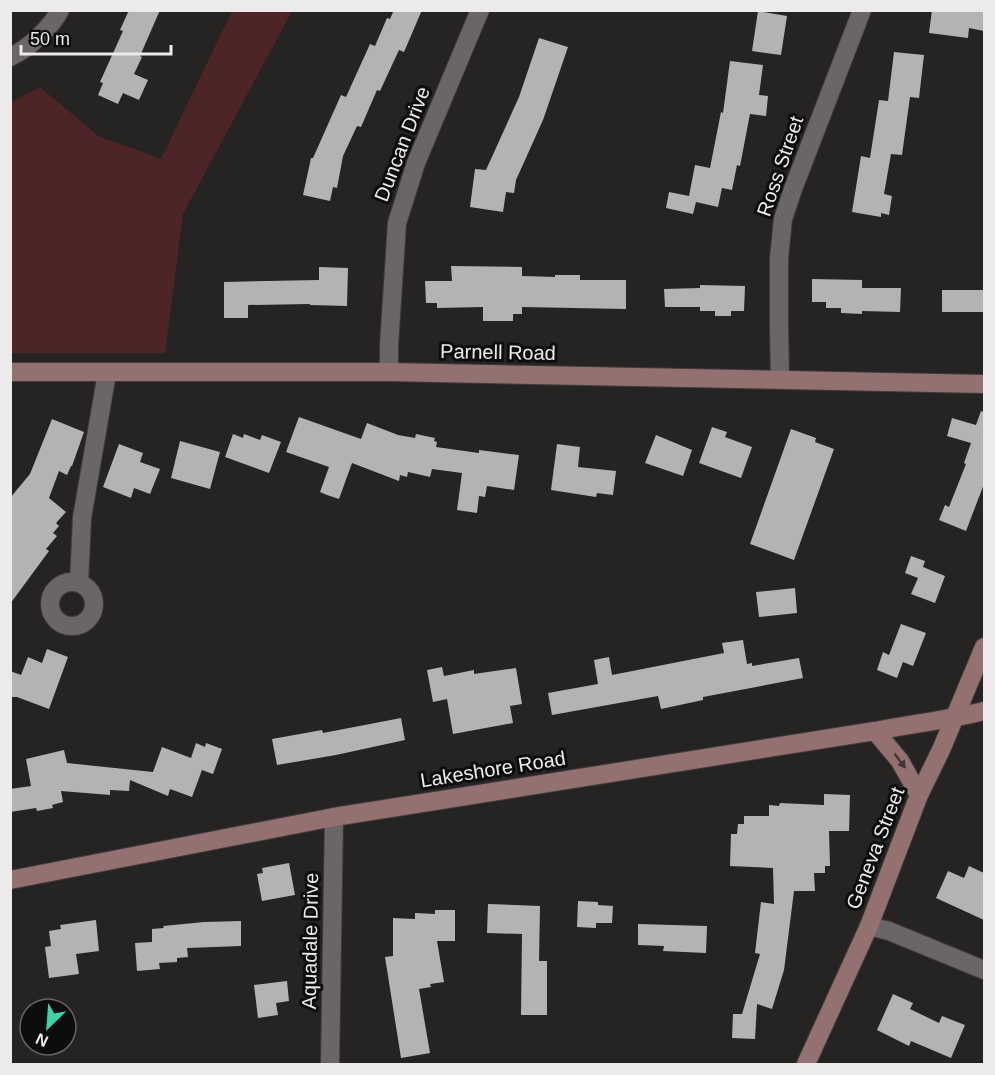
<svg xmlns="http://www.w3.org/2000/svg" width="995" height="1075" font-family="Arial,sans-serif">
<rect width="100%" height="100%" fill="#262323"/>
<polygon fill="#4e2527" points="232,11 292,11 183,214 165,353 11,353 11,102 40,87 98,136 161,159"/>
<g fill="#b1b4b3">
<polygon points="129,10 160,10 140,56 142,57 134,74 148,80 139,100 123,93 118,104 98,95 103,83 100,82 123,31 120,30"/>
<polygon points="394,10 422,10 404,52 399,50 380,91 377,90 361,127 357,126 343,156 337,188 333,187 330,201 303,195 311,158 313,158 341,95 346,97 370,44 375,46 387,18 390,19"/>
<polygon points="932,10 984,10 984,31 969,28 968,38 929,33"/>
<polygon points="758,11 787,16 781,55 752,51"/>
<polygon points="539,38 568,47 543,120 516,180 514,193 506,192 503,212 470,207 475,169 486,170 519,97"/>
<polygon points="894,52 924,55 919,98 910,97 902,155 891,154 884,194 892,196 889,215 881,213 881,217 852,212 861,156 870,158 879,100 888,101"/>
<polygon points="730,61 763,65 759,95 768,96 766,116 750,114 740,166 737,165 732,190 722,188 718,207 696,202 693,214 666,208 669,192 689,196 695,165 710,168 721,112 723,113"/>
<polygon points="451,266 522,267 522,276 555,277 555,275 580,275 580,280 626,280 626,309 522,307 522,314 513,314 513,321 483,321 483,307 437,308 437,303 426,303 425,281 452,281"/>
<polygon points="319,267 348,268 347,306 310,305 310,304 248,305 248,318 224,318 224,282 319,280"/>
<polygon points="812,279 862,280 862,288 901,288 900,312 862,311 862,314 841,313 841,308 826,308 826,302 812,302"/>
<polygon points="700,285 745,286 744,311 731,311 731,316 715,316 715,311 700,311 700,307 665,307 664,289 700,288"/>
<rect x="942" y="290" width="42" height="22"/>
<polygon points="981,411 984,412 984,484 966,531 939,520 945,505 949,507 966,464 964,463 971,443 947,436 952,418 976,425"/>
<polygon points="299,417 361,439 367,423 398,435 415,438 416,434 435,438 434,441 437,442 436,447 479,453 479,450 519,455 514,490 487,486 485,497 479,496 477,513 457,510 462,473 432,469 430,477 408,472 407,477 400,475 399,481 352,463 339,499 327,495 320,492 329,467 286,452"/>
<polygon points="52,419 84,432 72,466 71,466 67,475 59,471 49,498 66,512 56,523 59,526 53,533 57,536 46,549 49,551 10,604 10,498 30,474"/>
<polygon points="712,427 727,432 725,437 752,447 741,478 699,463"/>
<polygon points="791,429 816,438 815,442 834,449 794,560 750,544"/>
<polygon points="233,434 243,438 244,434 260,440 262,435 281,442 269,473 225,457"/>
<polygon points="656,435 692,450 683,476 645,463"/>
<polygon points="180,441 220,452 210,489 171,478"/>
<polygon points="119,444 143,453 140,462 160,469 150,494 134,488 131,498 103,487"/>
<polygon points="557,444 580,447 578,467 616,471 613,495 597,493 596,497 551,490"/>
<polygon points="911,556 925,561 923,567 945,576 935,603 911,594 918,578 905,573"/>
<polygon points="795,588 797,613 759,617 756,592"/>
<polygon points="901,624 926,633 913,666 903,662 897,678 877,670 883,652 889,655"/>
<polygon points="743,640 747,664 752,663 752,666 799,658 803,678 703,697 703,700 661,709 658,696 552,715 548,693 598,684 594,660 609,657 612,675 724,653 722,643"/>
<polygon points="47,649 68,657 49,709 17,697 10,697 10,671 21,675 28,657 42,663"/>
<polygon points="442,667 444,676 474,670 474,674 516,668 522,704 510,706 513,723 453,734 447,699 433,702 427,670"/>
<polygon points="401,718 405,740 336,755 277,765 272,739 322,730 323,733"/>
<polygon points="196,743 205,747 206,743 222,749 213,774 202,770 192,797 170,789 168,796 130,780 129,791 110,790 110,795 61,791 63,802 52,805 53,808 37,811 36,808 10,812 10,789 31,786 26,759 64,750 67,763 153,772 162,747 191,758"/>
<polygon points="824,794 850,795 849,831 829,831 830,866 825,866 825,873 814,873 815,891 794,891 784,970 772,1009 757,1004 755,1039 732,1038 733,1014 742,1014 760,954 755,953 761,902 774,904 773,868 730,866 731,834 737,834 738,824 744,824 744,816 769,816 769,805 779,806 780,803 824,805"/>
<polygon points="289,863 295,895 262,901 257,874 263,873 262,868"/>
<polygon points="969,866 984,873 984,920 936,898 948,871 964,878"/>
<polygon points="578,901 598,902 598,905 613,906 612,923 596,923 596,928 577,927"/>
<polygon points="488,904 540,906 539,961 547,961 547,1015 521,1015 522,934 487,933"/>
<polygon points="435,910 455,910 455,941 437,941 444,982 430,984 431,987 419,989 430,1053 401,1058 385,957 393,956 393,918 415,919 415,913 435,914"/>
<polygon points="96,920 99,951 76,954 79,974 49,978 45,947 51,946 49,931 61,929 60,925"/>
<polygon points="241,921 241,946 187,948 188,957 177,958 177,962 159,963 160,969 137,971 135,943 152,942 152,929 164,928 163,926 204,922"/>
<polygon points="638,924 707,926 706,953 663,951 664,946 638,945"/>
<polygon points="287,981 289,1001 276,1003 278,1015 258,1018 254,985"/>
<polygon points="893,994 913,1003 910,1009 939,1023 942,1016 965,1025 951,1058 911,1041 909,1046 877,1030"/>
</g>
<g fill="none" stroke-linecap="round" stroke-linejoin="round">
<defs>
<g id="street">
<path d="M 10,57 C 28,49 51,28 60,10"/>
<polyline points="389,372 389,346 397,223 416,163 480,10"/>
<polyline points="780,379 779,327 779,258 783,219 793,189 862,10"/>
<circle cx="72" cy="604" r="22"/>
<polyline points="79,583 82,518 107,373"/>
<polyline points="869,926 889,931 984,970"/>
<polyline points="330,1064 334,817"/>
</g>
<g id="secondary">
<polyline points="10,372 389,372 984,384"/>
<polyline points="875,731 900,761 919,795"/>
<path d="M 10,880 L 334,817 L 875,731 C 911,724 948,720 984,711"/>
<polyline points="806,1064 869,926 919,795 941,750 984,647"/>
</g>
</defs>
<use href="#street" stroke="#403d3d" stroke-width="20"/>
<use href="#secondary" stroke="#403d3d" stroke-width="20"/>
<use href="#street" stroke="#696665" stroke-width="18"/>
<use href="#secondary" stroke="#947171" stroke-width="18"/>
</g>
<defs><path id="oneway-solid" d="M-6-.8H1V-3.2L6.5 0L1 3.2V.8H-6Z" transform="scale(1.5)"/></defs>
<use fill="#443535" href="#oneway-solid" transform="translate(900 761) rotate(53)"/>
<g text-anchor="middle" stroke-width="6" stroke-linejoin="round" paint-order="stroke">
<g font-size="20" fill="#eceaea" stroke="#0e0d0d">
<text transform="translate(402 144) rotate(-69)" y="7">Duncan Drive</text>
<text transform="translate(780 166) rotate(-71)" y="7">Ross Street</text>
<text transform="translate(498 352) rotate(1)" y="7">Parnell Road</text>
<text transform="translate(493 769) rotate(-9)" y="7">Lakeshore Road</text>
<text transform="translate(875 848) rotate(-69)" y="7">Geneva Street</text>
<text transform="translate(310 941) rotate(-89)" y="7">Aquadale Drive</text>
</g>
</g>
<rect width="995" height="1075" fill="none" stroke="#eceaea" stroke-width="24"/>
<g transform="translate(48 1027) rotate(205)"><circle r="28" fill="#0e0d0d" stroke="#676565" stroke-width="1.5"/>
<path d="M0-4.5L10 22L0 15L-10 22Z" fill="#3ad4a5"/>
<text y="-9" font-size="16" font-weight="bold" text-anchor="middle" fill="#eceaea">N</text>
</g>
<path d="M21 45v9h150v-9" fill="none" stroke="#eceaea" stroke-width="3"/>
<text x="30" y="45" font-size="18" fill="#eceaea" stroke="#0e0d0d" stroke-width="4.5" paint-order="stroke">50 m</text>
</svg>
